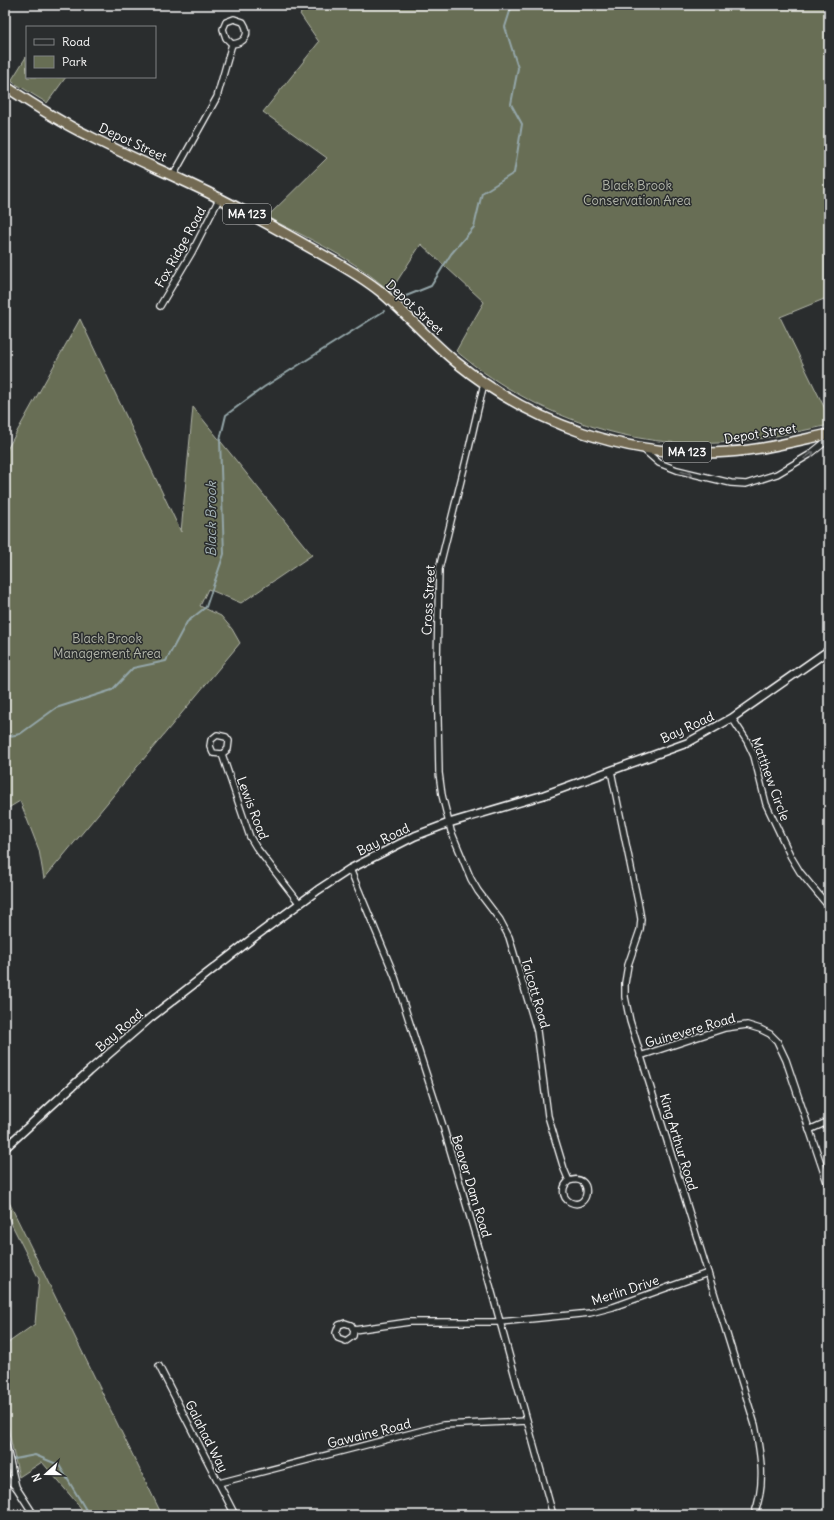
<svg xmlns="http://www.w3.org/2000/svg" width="834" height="1520" font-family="Delius,sans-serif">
<rect width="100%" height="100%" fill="#2a2d2e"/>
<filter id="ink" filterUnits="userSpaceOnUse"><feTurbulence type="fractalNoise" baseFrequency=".025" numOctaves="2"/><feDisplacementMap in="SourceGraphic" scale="8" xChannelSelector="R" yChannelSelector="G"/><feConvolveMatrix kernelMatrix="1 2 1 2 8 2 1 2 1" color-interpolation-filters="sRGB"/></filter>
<g filter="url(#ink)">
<g fill="#676e54" stroke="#b3b6aa">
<path d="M 310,5 L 829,5 L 829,297 L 780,317 L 829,417 L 829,425 C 793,433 756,441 718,443 C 622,448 529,412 456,351 L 484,302 L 421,244 L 390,292 C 355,259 309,239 267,217 L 327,158 L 263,112 L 319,42 L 300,14 Z"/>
<polygon points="26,57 27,77 66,77 47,103 11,81"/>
<polygon points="80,319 181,532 193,407 312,555 241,603 208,589 200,606 221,616 232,629 240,643 44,879 39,850 20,801 5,810 5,453"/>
<polygon points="5,1194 162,1515 87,1515 42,1462 19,1477 5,1415 5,1345 35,1324 39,1279 5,1211"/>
</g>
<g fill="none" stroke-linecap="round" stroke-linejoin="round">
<g stroke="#94a6a9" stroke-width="2">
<polyline points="401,298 431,286 451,254 474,227 482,193 514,173 522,124 511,104 518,68 505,27 512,5"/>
<polyline points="5,737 20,734 56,708 112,690 133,668 166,661 187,622 206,607 224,554 220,440 226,415 264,387 384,311"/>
<polyline points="5,1461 35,1455 59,1465 89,1515"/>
</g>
<defs>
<g id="minor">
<path d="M 234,19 L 243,22 C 251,34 245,43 232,44 L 226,38 L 223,29 L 226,22 Z"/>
<polyline points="173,176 217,97 232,44"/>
<polyline points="160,306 192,252 219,199"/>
<path d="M 484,383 L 469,448 L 439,569 L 437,664 L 439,773 L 442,795 L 451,831 L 471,879 L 478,891 L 500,920 L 509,937 L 537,1031 L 548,1116 L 564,1169 L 569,1181 C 562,1186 561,1197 570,1202 C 590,1212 594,1172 569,1181"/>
<polyline points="643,449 659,463 677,470 731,483 746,484 777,474 809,455 829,439"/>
<polyline points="732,718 747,741 754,756 766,804 791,857 800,872 829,907"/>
<polyline points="222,754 213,753 210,746 211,740 217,735 226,737 229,741 228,749 222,754 250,837 256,847 300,904"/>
<path d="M 611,771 L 638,902 L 641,919 L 640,930 L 628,965 L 625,983 L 625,997 L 630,1021 L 755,1425 C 761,1456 766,1485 754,1515"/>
<polyline points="350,869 395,977 443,1126 488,1278 553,1515"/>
<polyline points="640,1056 725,1028 747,1025 760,1029 770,1034 777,1041 786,1060 829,1188"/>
<polyline points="809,1130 829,1121"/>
<polyline points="354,1330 353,1336 346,1341 338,1338 336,1333 339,1325 345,1323 351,1325 354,1330 409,1322 500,1322 590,1313 613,1307 708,1273"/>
<polyline points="159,1366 235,1515"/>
<polyline points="5,1441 16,1487"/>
<polyline points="5,1477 16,1487 34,1515"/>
<polyline points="219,1483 443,1425 527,1421"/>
</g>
<polyline id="secondary" points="5,1148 89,1071 150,1018 253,938 318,890 350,869 415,836 449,823 544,795 687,743 732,718 829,650"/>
<path id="trunk" d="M 5,86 C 32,104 60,122 89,136 C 128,156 168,173 207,192 C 249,213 290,236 330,259 C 348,269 365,279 381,292 C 407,314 429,340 456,362 C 532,424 629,459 728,452 C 762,450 796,441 829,434"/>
</defs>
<use href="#minor" stroke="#fff" stroke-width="8"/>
<use href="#secondary" stroke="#fff" stroke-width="10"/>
<use href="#trunk" stroke="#fff" stroke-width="12"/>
<use href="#minor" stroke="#2a2d2e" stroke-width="5.5"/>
<use href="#secondary" stroke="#2a2d2e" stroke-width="7"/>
<use href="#trunk" stroke="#736b52" stroke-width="9"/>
</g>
<defs><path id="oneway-shaft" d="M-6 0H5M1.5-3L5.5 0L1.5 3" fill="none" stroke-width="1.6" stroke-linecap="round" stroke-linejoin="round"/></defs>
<g stroke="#6a6c6d">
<use href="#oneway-shaft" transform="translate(809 455) rotate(-34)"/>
<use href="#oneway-shaft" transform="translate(687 473) rotate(15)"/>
</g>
</g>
<g text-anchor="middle" stroke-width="3" stroke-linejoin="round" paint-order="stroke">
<g fill="#2a2d2e" stroke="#bfc0c0" stroke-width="1">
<rect x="223" y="204" width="48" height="20" rx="3"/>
<rect x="663" y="442" width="48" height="20" rx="3"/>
</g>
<g font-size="12" font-weight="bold" fill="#fff">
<text x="247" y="218">MA 123</text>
<text x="687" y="456">MA 123</text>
</g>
<g font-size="13" fill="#fff" stroke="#2a2d2e">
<text transform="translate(133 142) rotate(25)" y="5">Depot Street</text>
<text transform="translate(180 247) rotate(-61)" y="5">Fox Ridge Road</text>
<text transform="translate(415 307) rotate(43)" y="5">Depot Street</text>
<text transform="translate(760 433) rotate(-9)" y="5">Depot Street</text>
<text transform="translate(428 600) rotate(-87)" y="5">Cross Street</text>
<text transform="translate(687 727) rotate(-25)" y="5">Bay Road</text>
<text transform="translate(771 779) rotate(70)" y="5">Matthew Circle</text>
<text transform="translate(253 808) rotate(69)" y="5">Lewis Road</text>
<text transform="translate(383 839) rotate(-26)" y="5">Bay Road</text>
<text transform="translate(536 993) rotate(74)" y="5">Talcott Road</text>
<text transform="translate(119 1030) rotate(-41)" y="5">Bay Road</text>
<text transform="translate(690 1030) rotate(-16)" y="5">Guinevere Road</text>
<text transform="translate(679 1142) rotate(73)" y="5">King Arthur Road</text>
<text transform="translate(472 1186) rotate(73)" y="5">Beaver Dam Road</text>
<text transform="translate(625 1290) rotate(-18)" y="5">Merlin Drive</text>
<text transform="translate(369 1433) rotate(-14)" y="5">Gawaine Road</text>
<text transform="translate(207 1436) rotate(63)" y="5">Galahad Way</text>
</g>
<g font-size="13" fill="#b3b6aa" stroke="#2a2d2e">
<text x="637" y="190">Black Brook<tspan x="637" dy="15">Conservation Area</tspan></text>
<text x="107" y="643">Black Brook<tspan x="107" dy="15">Management Area</tspan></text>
</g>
<g font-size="14" font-style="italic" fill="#a6b5b8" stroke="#2a2d2e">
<text transform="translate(211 519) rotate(-90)" y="5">Black Brook</text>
</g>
</g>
<rect width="834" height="1520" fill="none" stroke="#2a2d2e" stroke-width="20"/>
<rect x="10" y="10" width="814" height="1500" fill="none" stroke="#fff" stroke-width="1.5" filter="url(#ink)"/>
<rect x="26" y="26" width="130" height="52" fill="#2a2d2e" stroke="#7f8182"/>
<rect x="34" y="39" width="20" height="6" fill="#2a2d2e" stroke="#7f8182"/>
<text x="62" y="46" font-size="12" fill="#ffffff">Road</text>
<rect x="34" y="56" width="20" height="12" fill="#676e54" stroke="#7f8182"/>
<text x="62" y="66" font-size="12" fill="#ffffff">Park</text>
<g transform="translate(46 1474) rotate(249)" stroke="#2a2d2e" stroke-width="3" paint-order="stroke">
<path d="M0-3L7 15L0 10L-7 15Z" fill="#ffffff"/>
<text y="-6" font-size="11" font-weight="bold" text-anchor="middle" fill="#ffffff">N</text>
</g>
</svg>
